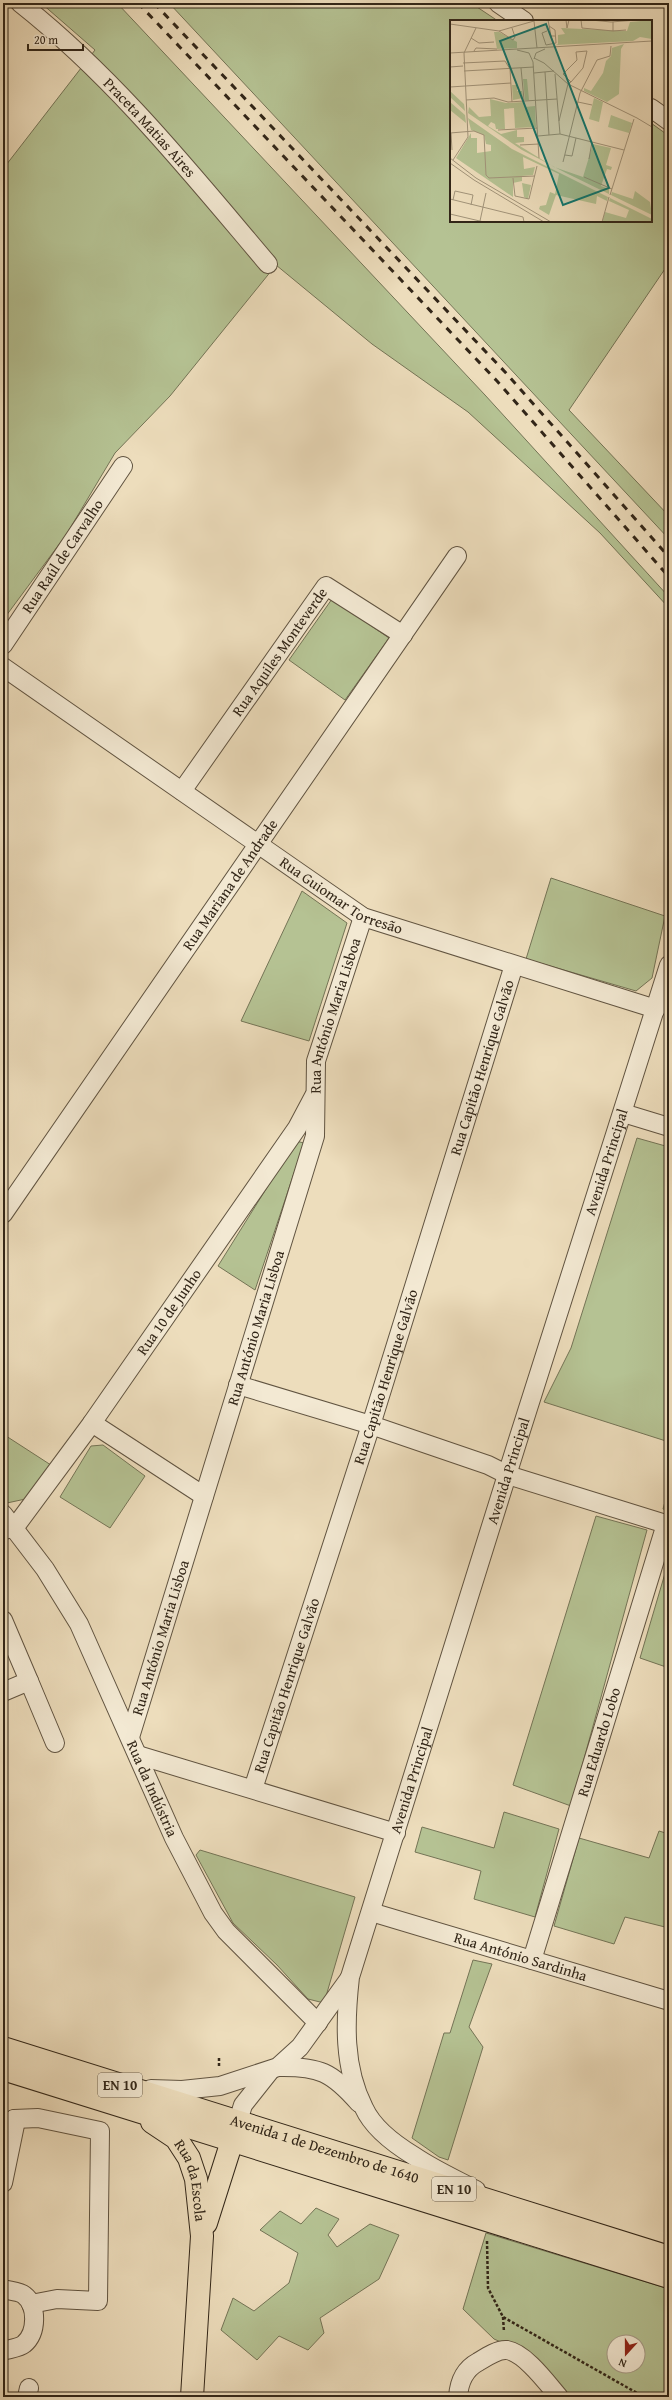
<svg xmlns="http://www.w3.org/2000/svg" width="672" height="2400" font-family="'Gentium Book Plus',serif">
<rect width="100%" height="100%" fill="#edddbc"/>
<filter id="stains"><feTurbulence type="fractalNoise" baseFrequency=".005" numOctaves="4"/><feColorMatrix values="0 0 0 0 .2 0 0 0 0 .09 0 0 0 0 .02 0 0 0 .5 -.17"/></filter>
<radialGradient id="worn" r=".72"><stop offset=".6" stop-color="#630" stop-opacity="0"/><stop offset="1" stop-color="#630" stop-opacity=".3"/></radialGradient>
<g fill="#b5c293" stroke="#747456" fill-rule="evenodd">
<polygon points="41,3 117,3 485,395 669,597 669,608 600,533 468,412 372,344 276,265 170,396 115,453 66,535 3,620 3,169 95,50"/>
<polygon points="169,3 471,3 498,21 451,21 451,221 651,221 651,123 669,136 669,263 569,410 669,516 669,539"/>
<polygon points="332,599 389,638 345,700 289,660"/>
<polygon points="551,878 665,916 652,978 636,991 526,959"/>
<polygon points="302,891 347,923 309,1041 241,1021"/>
<polygon points="637,1138 669,1147 669,1442 544,1402 571,1348"/>
<polygon points="296,1141 304,1143 255,1290 218,1266"/>
<polygon points="3,1434 54,1467 30,1498 7,1503 3,1499"/>
<polygon points="103,1445 145,1476 110,1528 60,1497 91,1446"/>
<polygon points="669,1487 669,1511 663,1509"/>
<polygon points="596,1516 647,1530 571,1806 513,1785"/>
<polygon points="666,1570 669,1571 669,1668 640,1658"/>
<polygon points="504,1812 559,1829 535,1917 474,1899 481,1871 415,1852 422,1827 494,1848"/>
<polygon points="659,1831 669,1834 669,1928 625,1917 614,1944 554,1926 579,1838 649,1858"/>
<polygon points="200,1850 355,1897 324,2003 308,1999 277,1965 233,1923 196,1855"/>
<polygon points="473,1960 492,1964 469,2027 483,2047 448,2160 439,2157 412,2138 444,2033 450,2033"/>
<polygon points="316,2208 339,2219 328,2235 337,2247 370,2224 399,2235 379,2279 320,2318 324,2333 308,2350 279,2336 257,2360 221,2330 233,2298 254,2311 289,2283 298,2253 260,2230 280,2211 301,2224"/>
<path d="M 486,2233 L 669,2289 L 669,2397 L 563,2397 L 521,2351 L 494,2339 L 463,2309 ZM 614,2342 L 638,2342 L 638,2366 L 614,2366 Z"/>
</g>
<g fill="none" stroke-linecap="round" stroke-linejoin="round">
<defs>
<g id="minor">
<path id="s1" d="M 20,3 C 115,78 190,172 268,264"/>
<polyline points="498,3 524,21"/>
<polyline points="651,108 669,121"/>
<path id="s2" d="M 3,645 L 123,466"/>
<path id="s3" d="M 3,667 L 363,917 L 656,1009"/>
<path id="s4" d="M 182,791 L 326,586 L 403,635"/>
<polyline points="623,1113 669,1127"/>
<path id="s5" d="M 3,1214 L 457,556"/>
<polyline points="238,1385 371,1425 488,1465 508,1475 669,1525"/>
<polyline points="92,1423 204,1496"/>
<path id="s6" d="M 3,1514 L 45,1569 L 79,1624 L 174,1838 L 213,1913 L 226,1931 L 318,2023"/>
<path id="s7" d="M 4,1530 L 15,1527 L 92,1423 L 297,1128 L 314,1096"/>
<polyline points="3,1620 29,1681 3,1692"/>
<polyline points="29,1681 55,1743"/>
<path id="s8" d="M 130,1737 L 315,1136 L 316,1061 L 363,917"/>
<polyline points="138,1755 396,1833"/>
<path id="s9" d="M 253,1789 L 371,1425 L 514,965"/>
<path id="s10" d="M 371,1912 L 669,2001"/>
<path id="s11" d="M 532,1960 L 666,1524"/>
<path d="M 278,2067 C 319,2066 332,2072 359,2103"/>
<polyline points="151,2089 182,2090 220,2086 278,2067 300,2047 349,1979"/>
<polyline points="14,2119 38,2118 100,2131 98,2301 57,2299 31,2304"/>
<polyline points="234,2134 243,2105 270,2071"/>
<polyline points="3,2183 15,2125 14,2119"/>
<path id="s12" d="M 476,2190 C 455,2179 433,2169 414,2156 C 396,2145 373,2128 364,2108 C 343,2067 345,2021 350,1977 L 517,1443 L 669,965"/>
<path d="M 3,2289 C 9,2291 19,2291 24,2295 C 38,2306 37,2333 24,2344 C 19,2348 9,2349 3,2351"/>
<polyline points="27,2397 29,2388"/>
<path d="M 458,2397 C 459,2382 465,2369 478,2362 C 486,2357 498,2349 507,2350 C 525,2353 547,2383 559,2397"/>
</g>
<g id="major">
<path id="s13" d="M 3,2048 L 669,2257"/>
<polyline points="3,2069 669,2277"/>
<path id="s14" d="M 152,2122 L 176,2138 L 189,2158 L 196,2179 L 202,2236 L 192,2397"/>
<polyline points="206,2223 232,2141"/>
</g>
</defs>
<use href="#minor" stroke="#615441" stroke-width="20"/>
<use href="#major" stroke="#322618" stroke-width="24"/>
<g stroke="#322618" stroke-width="2.5" stroke-dasharray="3 2" stroke-linecap="butt">
<polyline points="219,2058 219,2068"/>
<polyline points="487,2241 488,2288 503,2317 644,2397"/>
<polyline points="503,2317 504,2332"/>
</g>
<use href="#minor" stroke="#f3e9d3" stroke-width="18"/>
<use href="#major" stroke="#edddbc" stroke-width="22"/>
<g stroke="#322618" stroke-width="3" stroke-dasharray="7 7" stroke-linecap="butt">
<polyline points="138,3 497,381 669,577"/>
<polyline points="154,3 506,373 669,557"/>
</g>
</g>
<g text-anchor="middle" stroke-width="3" stroke-linejoin="round" paint-order="stroke">
<g fill="#f3e9d3" stroke="#6c6050" stroke-width="1">
<rect x="98" y="2073" width="44" height="24" rx="3"/>
<rect x="432" y="2177" width="44" height="24" rx="3"/>
</g>
<g font-size="14" font-weight="bold" fill="#322618">
<text x="120" y="2090">EN 10</text>
<text x="454" y="2194">EN 10</text>
</g>
<g font-size="15" fill="#322618" stroke="#f3e9d3">
<text dy="5" stroke="none"><textPath href="#s1" startOffset="180">Praceta Matias Aires</textPath></text>
<text dy="5" stroke="none"><textPath href="#s2" startOffset="107">Rua Raúl de Carvalho</textPath></text>
<text dy="5" stroke="none"><textPath href="#s4" startOffset="170">Rua Aquiles Monteverde</textPath></text>
<text dy="5" stroke="none"><textPath href="#s5" startOffset="400">Rua Mariana de Andrade</textPath></text>
<text dy="5" stroke="none"><textPath href="#s3" startOffset="409">Rua Guiomar Torresão</textPath></text>
<text dy="5" stroke="none"><textPath href="#s8" startOffset="752">Rua António Maria Lisboa</textPath></text>
<text dy="5" stroke="none"><textPath href="#s9" startOffset="757">Rua Capitão Henrique Galvão</textPath></text>
<text dy="5" stroke="none"><textPath href="#s12" startOffset="1129">Avenida Principal</textPath></text>
<text dy="5" stroke="none"><textPath href="#s7" startOffset="276">Rua 10 de Junho</textPath></text>
<text dy="5" stroke="none"><textPath href="#s8" startOffset="428">Rua António Maria Lisboa</textPath></text>
<text dy="5" stroke="none"><textPath href="#s9" startOffset="433">Rua Capitão Henrique Galvão</textPath></text>
<text dy="5" stroke="none"><textPath href="#s12" startOffset="805">Avenida Principal</textPath></text>
<text dy="5" stroke="none"><textPath href="#s8" startOffset="104">Rua António Maria Lisboa</textPath></text>
<text dy="5" stroke="none"><textPath href="#s9" startOffset="109">Rua Capitão Henrique Galvão</textPath></text>
<text dy="5" stroke="none"><textPath href="#s11" startOffset="228">Rua Eduardo Lobo</textPath></text>
<text dy="5" stroke="none"><textPath href="#s12" startOffset="481">Avenida Principal</textPath></text>
<text dy="5" stroke="none"><textPath href="#s6" startOffset="314">Rua da Indústria</textPath></text>
<text dy="5" stroke="none"><textPath href="#s10" startOffset="156">Rua António Sardinha</textPath></text>
<text dy="5" stroke="none"><textPath href="#s13" startOffset="337">Avenida 1 de Dezembro de 1640</textPath></text>
<text dy="5" stroke="none"><textPath href="#s14" startOffset="75">Rua da Escola</textPath></text>
</g>
</g>
<g transform="translate(450 20)">
<rect width="202" height="202" fill="#edddbc"/>
<path d="M 202,0 L 202,19 L 190,17 L 183,21 L 106,25 L 108,24 L 108,15 L 115,14 L 111,8 L 177,11 L 180,2 ZM 44,12 L 49,12 L 67,22 L 67,28 L 47,29 ZM 174,24 L 171,29 L 169,74 L 157,82 L 134,71 L 134,68 L 141,71 L 153,53 L 156,41 L 161,36 L 162,28 ZM 73,59 L 77,59 L 79,80 L 75,80 ZM 62,65 L 67,65 L 67,71 L 72,71 L 73,78 L 63,80 ZM 0,71 L 14,84 L 15,91 L 0,77 ZM 144,78 L 153,82 L 149,102 L 139,99 ZM 40,79 L 56,83 L 74,82 L 75,87 L 85,86 L 86,107 L 65,108 L 64,88 L 54,89 L 55,109 L 46,109 L 45,104 L 41,102 L 38,106 L 51,114 L 67,110 L 67,117 L 74,117 L 74,122 L 65,123 L 104,147 L 133,157 L 143,124 L 161,128 L 156,145 L 162,147 L 161,150 L 157,149 L 151,166 L 159,169 L 159,174 L 116,153 L 72,130 L 18,93 L 19,87 L 29,97 L 41,96 ZM 0,82 L 15,95 L 16,103 L 0,90 ZM 161,95 L 182,103 L 179,113 L 158,107 ZM 18,98 L 62,129 L 158,177 L 157,181 L 147,176 L 146,184 L 106,175 L 99,195 L 89,189 L 90,186 L 96,185 L 100,172 L 105,174 L 109,154 L 73,137 L 74,149 L 85,147 L 83,155 L 72,156 L 72,161 L 63,163 L 63,177 L 6,138 L 21,113 L 21,118 L 27,118 L 27,133 L 41,131 L 41,125 L 36,124 L 34,115 L 21,110 ZM 72,163 L 81,165 L 78,179 L 74,177 ZM 185,171 L 200,182 L 202,195 L 161,175 L 162,172 L 183,179 ZM 160,178 L 202,199 L 202,202 L 152,202 L 155,192 L 176,198 L 179,190 L 159,181 Z" fill="#b5c293"/>
<path fill="none" stroke="#a2947a" stroke-width="1" d="M 98,0 L 101,16M 116,0 L 117,8 L 119,0M 131,0 L 132,8 L 163,11 L 163,2M 141,0 L 161,2 L 187,0M 84,1 L 87,28M 0,4 L 49,11 L 84,1M 49,11 L 63,20 L 65,17 L 62,8M 97,11 L 92,13 L 96,25 L 106,23 L 105,10 L 99,6M 163,11 L 176,10M 21,18 L 29,23 L 44,22M 103,23 L 101,16 L 106,16M 67,30 L 79,33 L 83,42 L 89,138M 24,31 L 26,28 L 47,29M 0,33 L 202,21M 14,33 L 26,8M 84,38 L 94,43 L 118,64 L 187,98M 84,39 L 86,33 L 95,29M 13,43 L 55,41 L 60,49 L 62,82M 0,47 L 13,46M 71,48 L 74,80M 14,51 L 84,47M 95,52 L 99,115M 84,53 L 104,51M 105,54 L 110,114M 0,67 L 61,63M 16,80 L 44,78 L 58,82 L 107,79M 128,82 L 142,85M 187,98 L 202,107M 109,101 L 118,64 L 121,62 L 133,48 L 137,31 L 126,32 L 127,40 L 113,54 L 121,62M 48,110 L 87,108M 0,113 L 24,111 L 34,115 L 36,155 L 39,158 L 85,156M 1,113 L 2,130M 88,116 L 110,114 L 174,130M 70,125 L 89,124M 115,135 L 122,136 L 126,118M 0,138 L 26,158 L 101,202M 139,139 L 142,122M 3,140 L 18,117 L 14,33M 113,142 L 130,73 L 147,40 L 160,36 L 161,26M 0,143 L 24,160 L 94,202M 134,157 L 162,169M 63,158 L 65,176 L 79,179 L 87,146M 160,175 L 184,99M 0,179 L 73,197 L 74,202M 3,180 L 5,171 L 23,175 L 21,185M 0,194 L 34,202M 30,201 L 36,173M 152,202 L 159,177"/>
<path fill="#0f766e" fill-opacity="0.15" stroke="#0f766e" stroke-width="2" d="M 96,4 L 159,168 L 113,185 L 50,21 Z"/>
<rect width="202" height="202" fill="none" stroke="#322618" stroke-width="2"/>
</g>
<rect width="672" height="2400" fill="none" stroke="#edddbc" stroke-width="16"/>
<rect x="4" y="4" width="664" height="2392" fill="none" stroke="#322618" stroke-width="2"/>
<rect x="8" y="8" width="656" height="2384" fill="none" stroke="#322618"/>
<g transform="translate(626 2354) rotate(201)"><circle r="19" fill="#f3e9d3" stroke="#a69b88"/>
<path d="M0-3L7 15L0 10L-7 15Z" fill="#8f2418"/>
<text y="-6" font-size="11" font-weight="bold" text-anchor="middle" fill="#322618">N</text>
</g>
<path d="M28 44v6h55v-6" fill="none" stroke="#322618" stroke-width="2"/>
<text x="34" y="44" font-size="12" fill="#322618" stroke="#f3e9d3" stroke-width="3" paint-order="stroke">20 m</text>
<rect width="100%" height="100%" filter="url(#stains)"/>
<rect width="100%" height="100%" fill="url(#worn)"/>
</svg>
